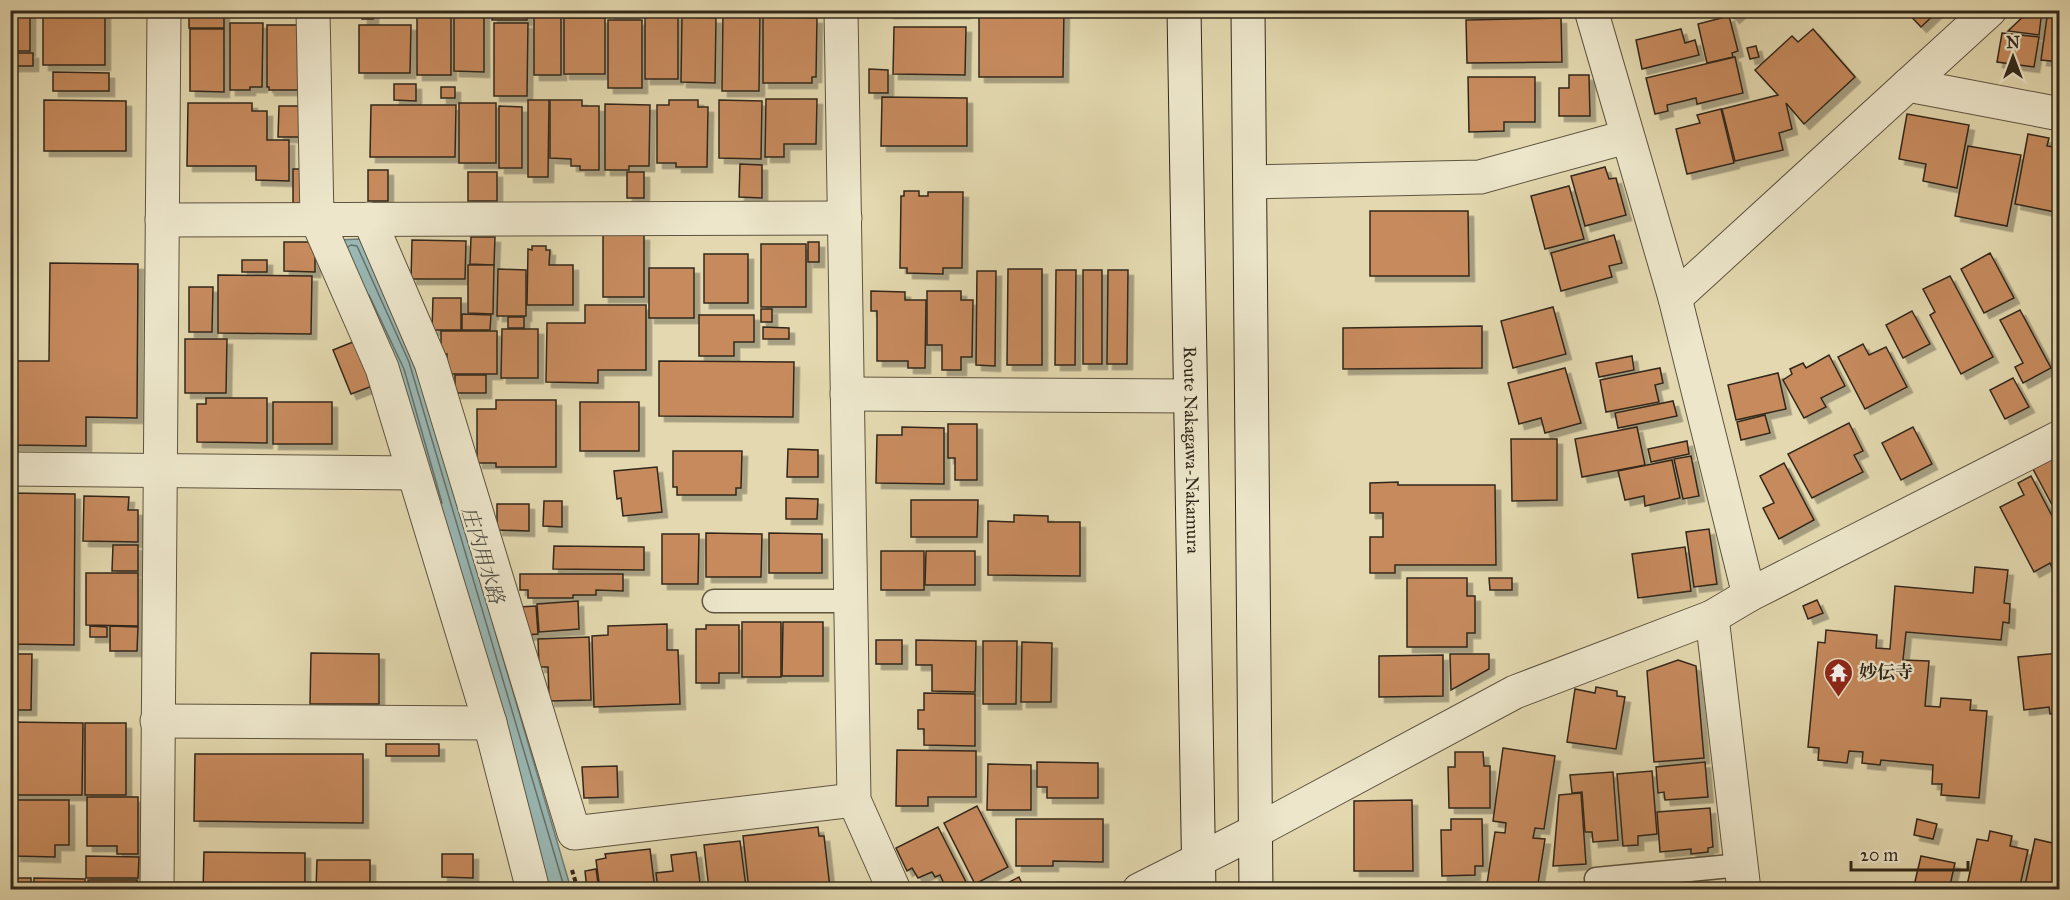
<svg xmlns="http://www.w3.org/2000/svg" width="2070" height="900" font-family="'IM FELL Great Primer','Noto Serif JP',serif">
<defs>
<filter id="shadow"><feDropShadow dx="5.5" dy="5.5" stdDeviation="0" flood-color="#0004"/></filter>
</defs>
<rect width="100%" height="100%" fill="#e3d8af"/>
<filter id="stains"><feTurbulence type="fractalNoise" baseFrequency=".00333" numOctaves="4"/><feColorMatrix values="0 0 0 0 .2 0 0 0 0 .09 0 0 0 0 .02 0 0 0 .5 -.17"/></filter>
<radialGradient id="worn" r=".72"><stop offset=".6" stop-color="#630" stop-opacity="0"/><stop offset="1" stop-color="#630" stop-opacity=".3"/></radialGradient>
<polygon fill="#99b8b5" stroke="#707e77" stroke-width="1.5" points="360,239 415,359 571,889 546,889 338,240"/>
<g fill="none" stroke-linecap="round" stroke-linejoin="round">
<g stroke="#667068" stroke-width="1.5">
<polyline points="348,247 351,245 357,246 409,362 565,890"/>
<polyline points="369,295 404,369 442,503"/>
</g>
</g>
<g fill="#c68a5d" stroke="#32281a" stroke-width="1.5" filter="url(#shadow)">
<rect x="10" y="10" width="20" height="41"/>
<rect x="43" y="10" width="62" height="55"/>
<rect x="189" y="10" width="35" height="18"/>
<rect x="362" y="10" width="11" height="9"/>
<rect x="492" y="10" width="35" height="10"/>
<polygon points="534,10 561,11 561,75 534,75"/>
<rect x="609" y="10" width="25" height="7"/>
<rect x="888" y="10" width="77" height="3"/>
<polygon points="979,10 1064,10 1063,77 979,77"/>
<polygon points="1727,10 1743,10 1734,18"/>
<polygon points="1905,10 1938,10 1938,11 1921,27"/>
<polygon points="2030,10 2042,10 2039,35 2008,31"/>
<polygon points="2048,10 2060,10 2060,62 2041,60"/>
<polygon points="723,11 760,11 759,91 722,91"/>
<polygon points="454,12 484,12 484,72 454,71"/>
<rect x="417" y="14" width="34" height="61"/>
<polygon points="645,14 678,15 678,79 645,79"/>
<polygon points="1729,16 1738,51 1732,53 1733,57 1707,63 1698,24"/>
<polygon points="682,17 716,18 715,83 681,82"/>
<polygon points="763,17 817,18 816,77 812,77 812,83 763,83"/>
<rect x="564" y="18" width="41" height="56"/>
<polygon points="1561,18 1562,62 1467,63 1466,20"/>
<rect x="608" y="20" width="34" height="68"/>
<polygon points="230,23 263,23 262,87 250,87 250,90 230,90"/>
<polygon points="494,23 528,23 527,96 494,96"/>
<polygon points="267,25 302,25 299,90 269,90 269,87 267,87"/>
<polygon points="359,25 411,25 410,73 359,73"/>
<polygon points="894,27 966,27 965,75 893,74"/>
<polygon points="190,29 224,29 224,92 190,91"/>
<polygon points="1681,29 1685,43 1695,40 1699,55 1642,69 1636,40"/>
<polygon points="1813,29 1855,77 1804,124 1786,103 1792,129 1779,133 1783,150 1735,161 1722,109 1778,95 1755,70 1792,36 1798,42"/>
<polygon points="2002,33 2039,37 2034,67 1997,62"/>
<polygon points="1756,46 1759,57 1750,59 1747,48"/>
<rect x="10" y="53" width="23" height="13"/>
<polygon points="1735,57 1743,93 1697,104 1696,98 1667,105 1668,111 1655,114 1646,78"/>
<polygon points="869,69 888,70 888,93 869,93"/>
<polygon points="53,72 109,73 109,91 53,91"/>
<polygon points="1569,75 1589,75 1590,116 1559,116 1559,88 1569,88"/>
<polygon points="1468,77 1535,77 1535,122 1504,122 1504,131 1469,132"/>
<polygon points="394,84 416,84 416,101 394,100"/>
<rect x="441" y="87" width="14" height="11"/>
<polygon points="882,97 967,98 967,146 881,146"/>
<polygon points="766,99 817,99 816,144 784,144 784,157 765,157"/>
<polygon points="44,100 126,101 126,151 44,151"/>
<polygon points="528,100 549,100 548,177 528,177"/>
<polygon points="550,100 582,100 582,106 599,106 599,170 580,170 580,166 571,166 571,159 550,158"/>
<polygon points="669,100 698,100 698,107 708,107 707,167 676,167 676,163 657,163 657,105 669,105"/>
<polygon points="719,100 762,101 761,159 719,158"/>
<polygon points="188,103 252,103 252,111 267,111 267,140 289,140 289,181 256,180 256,166 187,166"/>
<rect x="459" y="103" width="37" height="60"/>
<polygon points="605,104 650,105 649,166 629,166 629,170 605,170"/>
<polygon points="371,105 456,105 455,157 370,157"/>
<polygon points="279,106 304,106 304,137 278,137"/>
<polygon points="499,106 522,107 522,168 499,168"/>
<polygon points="1721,109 1734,163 1687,174 1676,129 1700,123 1697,115"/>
<polygon points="1907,114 1969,125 1957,188 1923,181 1926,164 1899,159"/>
<polygon points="2028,134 2049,138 2047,146 2060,148 2060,213 2015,204"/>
<polygon points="1968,146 2021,155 2007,226 1955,216"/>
<polygon points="740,164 762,165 762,198 739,197"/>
<polygon points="1605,167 1609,179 1616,178 1626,215 1585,226 1571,176"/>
<polygon points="293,169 307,169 306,203 293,203"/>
<rect x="368" y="170" width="20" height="31"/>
<rect x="468" y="172" width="29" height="29"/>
<rect x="627" y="172" width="17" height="26"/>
<polygon points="1569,186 1584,239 1545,249 1531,196"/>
<polygon points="904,191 919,191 919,196 928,196 928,192 963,192 962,268 943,268 943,274 907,273 907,268 900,268 901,196 904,196"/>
<polygon points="1370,211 1468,211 1469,276 1370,276"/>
<polygon points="603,234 644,235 644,297 603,297"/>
<polygon points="1614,235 1622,263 1609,266 1612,277 1561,291 1551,253"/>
<polygon points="471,237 495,237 494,265 470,264"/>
<polygon points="412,240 466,241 465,279 411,279"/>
<polygon points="284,242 315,242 315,272 284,271"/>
<rect x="808" y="242" width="11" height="20"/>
<rect x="761" y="244" width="45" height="63"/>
<polygon points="532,246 546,246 546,250 550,250 549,265 573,265 573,305 527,305 528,249 532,250"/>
<polygon points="1990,253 2014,298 1984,313 1961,269"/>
<rect x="704" y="254" width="44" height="49"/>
<rect x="242" y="260" width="25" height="12"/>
<polygon points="50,263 138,264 137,418 86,417 86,446 10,445 10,361 49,361"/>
<polygon points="468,265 494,265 493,314 468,313"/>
<rect x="649" y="268" width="45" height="50"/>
<polygon points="498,269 526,270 526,316 497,316"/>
<polygon points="1008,269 1042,269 1042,365 1007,365"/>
<polygon points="1056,270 1076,270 1075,365 1055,365"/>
<rect x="1083" y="270" width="19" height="94"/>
<polygon points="1108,270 1128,270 1127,364 1107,364"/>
<polygon points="977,271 996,271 995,366 976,365"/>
<polygon points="218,275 312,276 311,334 218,333"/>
<polygon points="1950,276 1993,357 1961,374 1930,315 1935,312 1923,289"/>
<polygon points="189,287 213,287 212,332 189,332"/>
<polygon points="871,291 905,292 905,300 926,300 925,368 908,368 908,361 877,361 877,311 871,311"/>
<polygon points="927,291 961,291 961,300 973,300 972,357 961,357 961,370 942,370 942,345 927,345"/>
<polygon points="433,298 461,298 461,330 432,330"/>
<polygon points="585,305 646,305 646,370 598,370 598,383 546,382 547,323 585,323"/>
<polygon points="1553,307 1566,354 1513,368 1501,321"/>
<rect x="761" y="309" width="11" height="13"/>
<polygon points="2020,310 2051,368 2023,383 2015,367 2023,363 2000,320"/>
<polygon points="1912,311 1930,344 1903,358 1886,325"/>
<polygon points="462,314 491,315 490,330 462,330"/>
<polygon points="699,315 754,315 754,342 734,342 734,356 699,356"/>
<rect x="508" y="317" width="16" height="11"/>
<polygon points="1482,326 1482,368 1343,369 1343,328"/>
<polygon points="763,327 789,328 789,339 763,339"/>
<polygon points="502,329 538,329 538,378 501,378"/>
<polygon points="441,331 497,331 497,374 447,374 447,354 441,354"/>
<polygon points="185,339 227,339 226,393 185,393"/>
<polygon points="358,340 375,385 351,394 333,350"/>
<polygon points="1863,344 1869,355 1886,347 1907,387 1865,409 1838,357"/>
<polygon points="1829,355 1845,386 1821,398 1826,407 1804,418 1783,380 1792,374 1790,369 1803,363 1806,368"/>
<polygon points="1632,356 1634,370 1599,377 1596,363"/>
<polygon points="659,361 794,362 793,417 659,416"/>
<polygon points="1565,368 1581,423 1545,433 1541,418 1519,424 1508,383"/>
<polygon points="1660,368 1663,383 1655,385 1659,402 1606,412 1600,380"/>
<polygon points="1778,373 1786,409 1736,420 1728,385"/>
<rect x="455" y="375" width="31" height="18"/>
<polygon points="2013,378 2029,407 2005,419 1990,390"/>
<polygon points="206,398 267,398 267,443 197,442 197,404 206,404"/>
<polygon points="496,400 556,400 556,467 496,467 496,463 477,463 477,409 496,409"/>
<polygon points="1673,401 1677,416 1618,428 1615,413"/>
<rect x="273" y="402" width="59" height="42"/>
<rect x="580" y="402" width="59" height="49"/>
<polygon points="1765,415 1770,433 1741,440 1737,422"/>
<polygon points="1849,423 1863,451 1854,455 1863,472 1812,498 1788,454"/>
<polygon points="948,424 977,424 977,480 955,480 955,458 948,458"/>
<polygon points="902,427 944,428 944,484 876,483 877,435 902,435"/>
<polygon points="1637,427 1645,465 1582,477 1575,439"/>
<polygon points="1913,427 1932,464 1901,480 1882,443"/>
<polygon points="1511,439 1557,439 1557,500 1512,501"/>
<polygon points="1687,441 1689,454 1651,462 1648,449"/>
<polygon points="788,449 818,450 818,477 787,477"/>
<polygon points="673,451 742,451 741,488 736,488 736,495 677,495 677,487 673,487"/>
<polygon points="2060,455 2060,520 2033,469"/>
<polygon points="1691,456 1699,496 1683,499 1674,459"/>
<polygon points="1672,460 1680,498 1645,506 1644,496 1625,500 1618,471"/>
<polygon points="1784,463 1814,520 1779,539 1763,508 1774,503 1760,476"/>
<polygon points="657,467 662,512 623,516 621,498 617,499 614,471"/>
<polygon points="2031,476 2060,531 2060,566 2053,570 2050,563 2034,572 2000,507 2024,495 2018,483"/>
<polygon points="1398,482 1398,485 1495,485 1496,565 1395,565 1395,573 1370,573 1370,537 1383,537 1383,513 1370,513 1370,483"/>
<polygon points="10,493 75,494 74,645 10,644"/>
<polygon points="84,496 129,497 128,510 138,510 138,542 83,541"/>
<polygon points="786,498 818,499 817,519 786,519"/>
<polygon points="911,500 978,500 977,537 911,537"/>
<polygon points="544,501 562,501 562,527 543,526"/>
<polygon points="497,504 529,504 529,531 497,530"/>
<polygon points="1014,515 1048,516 1048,522 1080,522 1080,576 988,575 988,521 1014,522"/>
<polygon points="1709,529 1717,584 1694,587 1686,532"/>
<polygon points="706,533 762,534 761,577 706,577"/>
<polygon points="769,533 822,534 822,573 769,573"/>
<polygon points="662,534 699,534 698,584 662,584"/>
<polygon points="113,545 138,545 138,571 112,571"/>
<polygon points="554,546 644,547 644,570 553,569"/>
<polygon points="1685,547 1691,591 1638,598 1632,554"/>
<rect x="881" y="551" width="43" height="39"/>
<polygon points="926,551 975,551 975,585 925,585"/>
<polygon points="1975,567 2008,570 2004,603 2010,604 2009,623 2003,622 2001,640 1906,632 1903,660 1929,661 1925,706 1940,707 1941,698 1971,700 1970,710 1987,711 1979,798 1941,795 1942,784 1932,784 1933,765 1881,760 1880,765 1862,763 1863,752 1849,751 1847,763 1818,760 1819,748 1808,747 1818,642 1825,643 1826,630 1877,635 1876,648 1890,649 1895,586 1973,593"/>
<polygon points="86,573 138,573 138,626 86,625"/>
<polygon points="520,574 623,574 623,591 596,590 596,595 573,595 573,598 528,598 528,590 520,590"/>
<polygon points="1407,578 1467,578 1467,596 1475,596 1475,633 1467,633 1467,647 1407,647"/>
<polygon points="1489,578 1512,578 1512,590 1490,590"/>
<polygon points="1817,600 1823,613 1808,619 1803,606"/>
<polygon points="578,601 579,629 539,632 537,604"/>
<polygon points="536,606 538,634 526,635 519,607"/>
<rect x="742" y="622" width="39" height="55"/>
<polygon points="783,622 823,622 823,676 782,676"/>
<polygon points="667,624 667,650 678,650 680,704 594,707 592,636 608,635 608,626"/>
<polygon points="706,625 739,625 739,673 719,673 719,683 696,683 696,629 706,629"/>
<polygon points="90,626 107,627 107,637 90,637"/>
<polygon points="110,626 138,627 137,651 110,651"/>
<polygon points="589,637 591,700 549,701 548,667 539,667 538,639"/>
<rect x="876" y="640" width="26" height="24"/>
<polygon points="916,640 976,641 975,692 932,691 932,665 916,665"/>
<polygon points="983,641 1017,641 1016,704 983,704"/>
<polygon points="1022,642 1052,643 1051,702 1021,702"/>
<polygon points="311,653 379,654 379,704 310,704"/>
<polygon points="2060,653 2060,713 2050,714 2049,707 2024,710 2018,657"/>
<polygon points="10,654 32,654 31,710 10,710"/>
<polygon points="1450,654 1489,654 1489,669 1451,690"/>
<polygon points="1443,655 1443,696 1379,697 1379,656"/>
<polygon points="1678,660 1696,666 1704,758 1654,762 1647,671"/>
<polygon points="1596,687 1617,691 1617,696 1625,697 1616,749 1567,742 1575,689 1595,693"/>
<polygon points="924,693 975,694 975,746 924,745 924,729 918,729 918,710 924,710"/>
<polygon points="10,722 83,723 82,795 10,795"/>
<rect x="85" y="723" width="41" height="72"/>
<rect x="386" y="744" width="53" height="12"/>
<polygon points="1503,748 1555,756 1544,829 1535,828 1533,838 1545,839 1537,890 1486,890 1495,832 1505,833 1506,823 1493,821"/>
<polygon points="897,750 976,751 976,797 928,797 928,806 896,806"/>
<polygon points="1455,752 1483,752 1484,766 1490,766 1490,808 1449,808 1448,767 1455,767"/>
<polygon points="195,754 363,754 363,823 194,821"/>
<polygon points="1037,762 1098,763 1098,798 1047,798 1047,787 1037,787"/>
<polygon points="1705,762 1708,797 1665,800 1664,792 1658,793 1656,767"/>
<polygon points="988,764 1031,765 1031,810 987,810"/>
<polygon points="617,766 618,797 584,798 582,767"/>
<polygon points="1652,771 1657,834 1638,836 1638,845 1623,846 1617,774"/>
<polygon points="1613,772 1618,840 1593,842 1592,832 1585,832 1582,792 1572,793 1570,775"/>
<polygon points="1581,793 1586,864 1553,866 1559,795"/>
<polygon points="87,797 138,797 138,854 117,854 117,846 87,846"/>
<polygon points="15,800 69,800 69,845 55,845 55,857 15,856"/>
<polygon points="1412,800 1413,871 1354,871 1354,801"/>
<polygon points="977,806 1008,867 975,884 944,823"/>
<polygon points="1710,808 1713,847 1708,848 1708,852 1691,854 1691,849 1660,852 1657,812"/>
<polygon points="1016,819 1103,819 1103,862 1053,861 1053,866 1016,866"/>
<polygon points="1451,819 1482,819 1483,866 1475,866 1475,875 1442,876 1441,830 1451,830"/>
<polygon points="1917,819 1937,824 1933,839 1914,835"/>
<polygon points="818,827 819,836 824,836 830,888 814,890 749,890 743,836"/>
<polygon points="938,827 967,884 956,890 947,890 940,875 935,877 932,872 918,878 912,868 907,871 896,848"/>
<polygon points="1990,831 2012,836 2010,846 2028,850 2019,890 1966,890 1977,839 1988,841"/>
<polygon points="2059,836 2060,890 2024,890 2035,839 2057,844"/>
<polygon points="740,841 746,887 709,890 704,845"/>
<polygon points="650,849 655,890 600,890 596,860 606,858 605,854"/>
<polygon points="204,852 305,853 305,890 203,890"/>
<polygon points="696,852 701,890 658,890 656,873 673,871 671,855"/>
<polygon points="442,854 473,854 473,878 442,877"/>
<polygon points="86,856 139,857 138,878 86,878"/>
<polygon points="1921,856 1955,863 1949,890 1913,890"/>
<polygon points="317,860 370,860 370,890 316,890"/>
<polygon points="596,869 599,890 587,890 585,871"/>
<polygon points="1019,877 1025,890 994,890"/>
<rect x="10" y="878" width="21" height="12"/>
<polygon points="34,878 85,879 85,890 34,890"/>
<rect x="88" y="880" width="49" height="10"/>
<polygon points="1592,883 1592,890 1544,890 1544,887"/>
<polygon points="1724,883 1724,890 1684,890 1684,886"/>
</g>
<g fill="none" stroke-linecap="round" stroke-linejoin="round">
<defs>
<g id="service">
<polyline points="714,601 850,601"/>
<polyline points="1596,879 1741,865"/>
</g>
<g id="minor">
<polyline points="313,10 317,220 382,368 490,723 533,890"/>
<polyline points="841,10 854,800 894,890"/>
<polyline points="1591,10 1675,298 1749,595"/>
<polyline points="1908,85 2060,114"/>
<polyline points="1251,182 1480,177 1626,137"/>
<polyline points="369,219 431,363 574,833 854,800"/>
<polyline points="162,220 845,218"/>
<polyline points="1675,298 1990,10"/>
<polyline points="847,394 1190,396"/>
<polyline points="10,469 413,473"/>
<polyline points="1712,617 1744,890"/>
<polyline points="157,721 490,723"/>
<polyline points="157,890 164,10"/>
<polyline points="1139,890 1256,831 1515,692 1712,617 1749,595 2060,437"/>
</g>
<g id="secondary">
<path id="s1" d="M 1184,10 L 1199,890"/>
<polyline points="1248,10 1256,890"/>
</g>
</defs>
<use href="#service" stroke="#5e543f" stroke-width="25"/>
<use href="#minor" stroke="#5e543f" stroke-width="35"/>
<use href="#secondary" stroke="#32281a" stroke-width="35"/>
<polyline stroke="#32281a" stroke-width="4" stroke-dasharray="4.5 3" stroke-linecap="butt" points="572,870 578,890"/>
<use href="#service" stroke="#ede6cb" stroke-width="22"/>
<use href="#minor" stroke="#ede6cb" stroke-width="33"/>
<use href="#secondary" stroke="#ede6cb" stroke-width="33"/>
</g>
<defs>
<symbol id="temple-pin" viewBox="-11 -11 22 30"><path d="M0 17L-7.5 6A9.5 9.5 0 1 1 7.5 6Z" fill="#8f2418" stroke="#ede6cb"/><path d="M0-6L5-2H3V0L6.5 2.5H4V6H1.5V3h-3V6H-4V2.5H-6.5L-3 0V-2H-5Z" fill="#fff"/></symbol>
</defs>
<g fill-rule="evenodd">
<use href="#temple-pin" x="1822" y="656" width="33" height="45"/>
</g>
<g text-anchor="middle" stroke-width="4.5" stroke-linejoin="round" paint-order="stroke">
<g font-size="18" fill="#32281a" stroke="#ede6cb">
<text dy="6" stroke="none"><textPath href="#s1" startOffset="440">Route Nakagawa-Nakamura</textPath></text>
</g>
<g font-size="18" font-weight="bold" fill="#32281a" stroke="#ede6cb" text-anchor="start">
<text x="1859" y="678">妙伝寺</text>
</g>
<g font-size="20" font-style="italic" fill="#4c4c41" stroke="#ede6cb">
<text transform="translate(483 555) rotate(73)" y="7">庄内用水路</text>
</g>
</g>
<rect width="2070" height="900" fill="none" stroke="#e3d8af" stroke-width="36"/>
<rect x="12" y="12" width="2046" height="876" fill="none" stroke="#32281a" stroke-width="3"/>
<rect x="18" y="18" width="2034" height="864" fill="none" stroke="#32281a" stroke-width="1.5"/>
<g transform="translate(2013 57)" stroke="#ede6cb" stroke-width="4.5" paint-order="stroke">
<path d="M0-4.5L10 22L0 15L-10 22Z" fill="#32281a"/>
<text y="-9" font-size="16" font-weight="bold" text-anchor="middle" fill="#32281a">N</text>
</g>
<path d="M1851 861v9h117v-9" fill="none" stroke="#32281a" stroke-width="3"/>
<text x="1860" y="861" font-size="18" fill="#32281a" stroke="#ede6cb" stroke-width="4.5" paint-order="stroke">20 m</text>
<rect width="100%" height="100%" filter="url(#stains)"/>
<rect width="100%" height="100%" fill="url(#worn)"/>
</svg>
